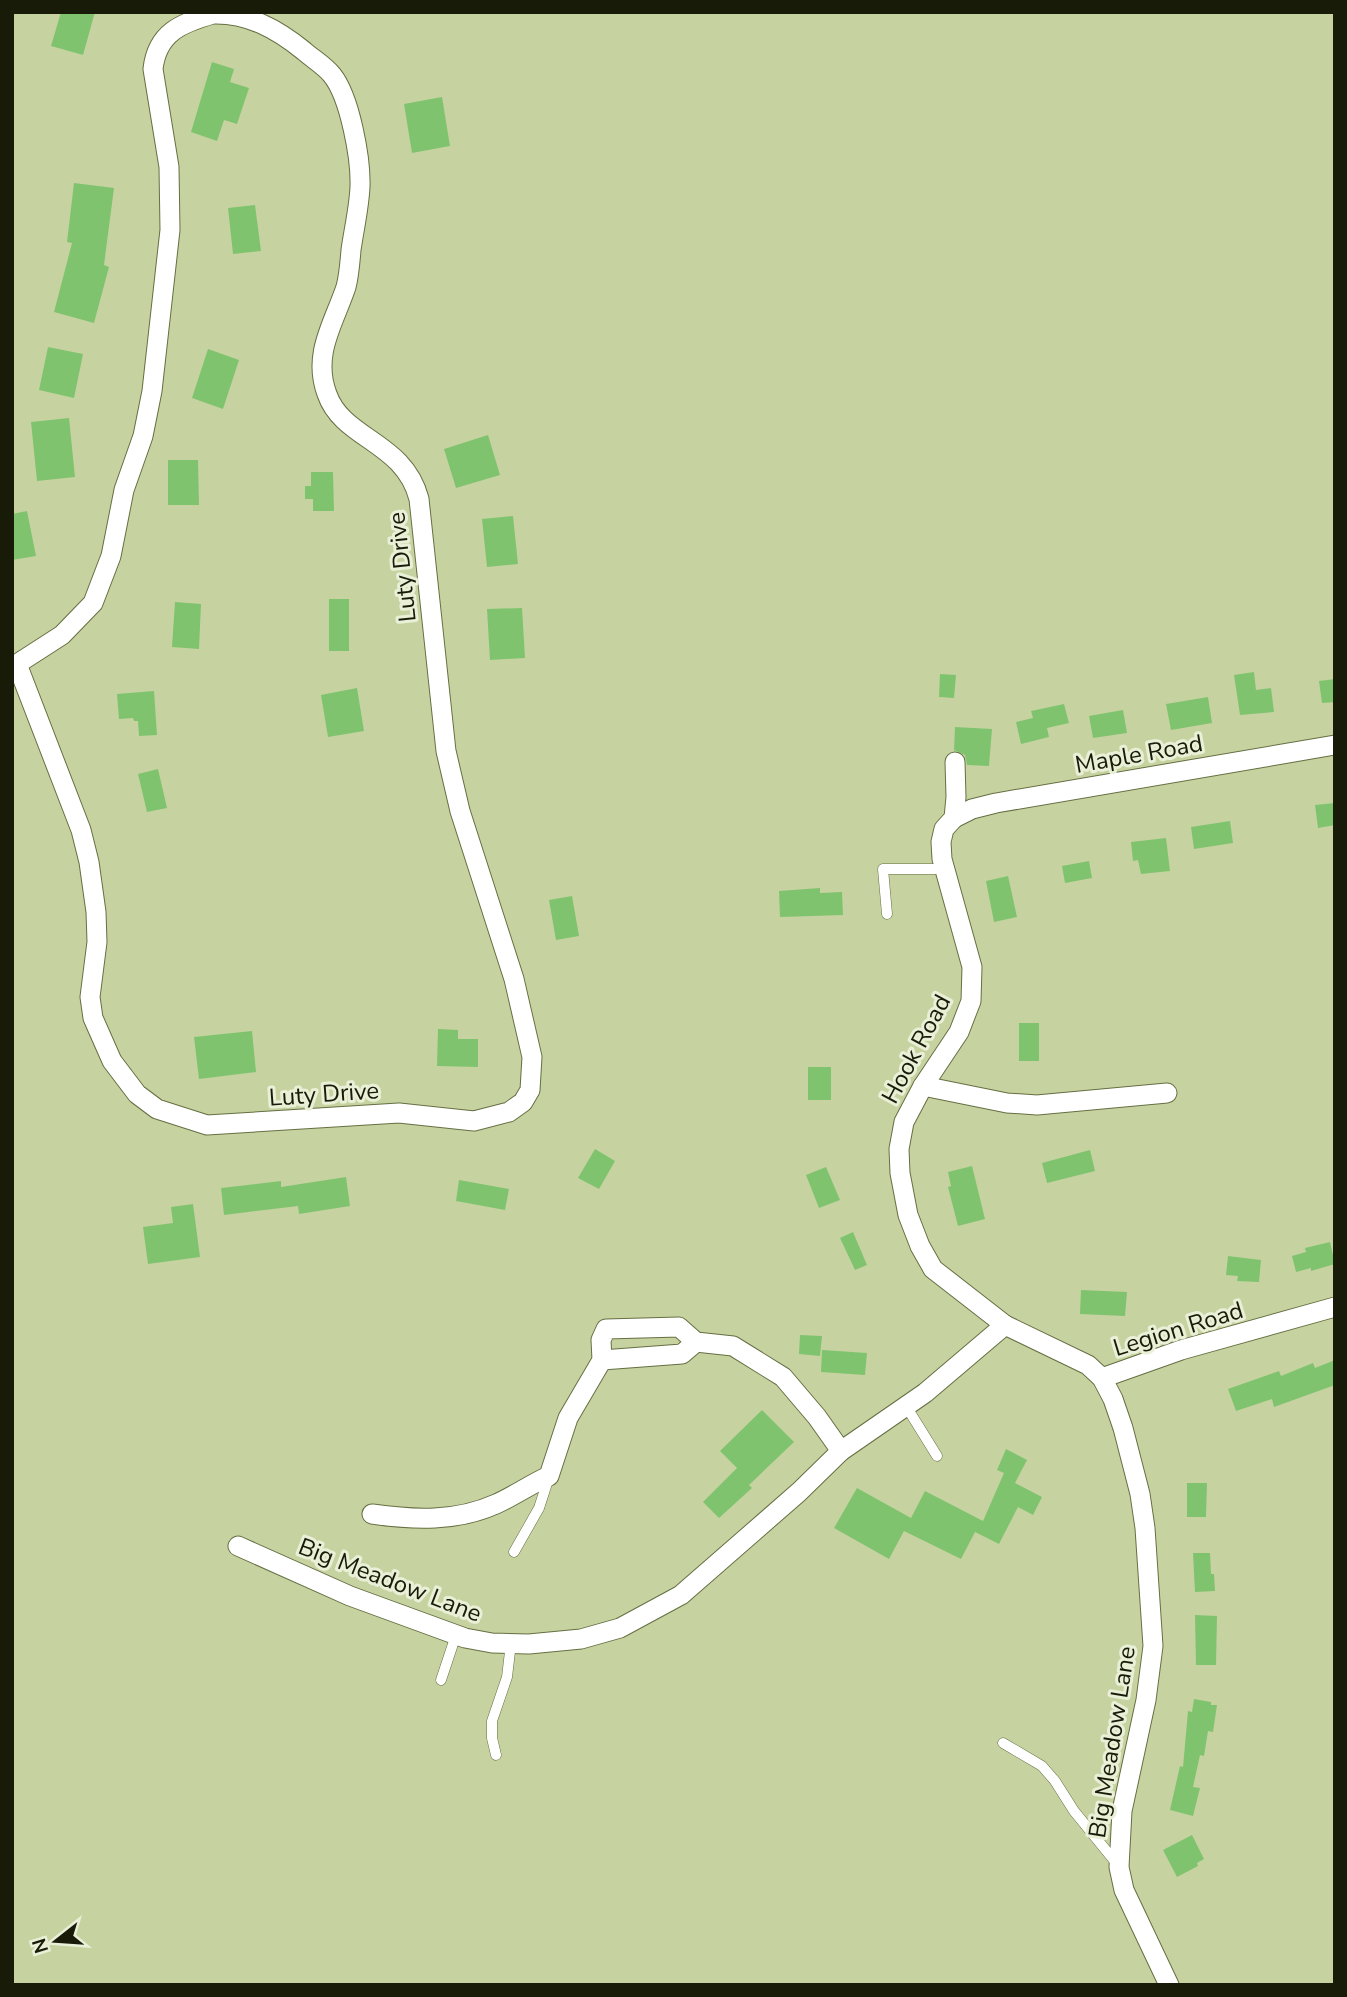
<svg xmlns="http://www.w3.org/2000/svg" width="1347" height="1997" font-family="'Nunito Sans',sans-serif">
<rect width="100%" height="100%" fill="#c6d3a1"/>
<g fill="#80c36f">
<polygon points="61,12 95,12 83,55 51,46"/>
<polygon points="212,62 234,69 230,82 249,88 237,124 224,120 217,141 191,132"/>
<polygon points="442,97 450,146 412,153 404,104"/>
<polygon points="74,183 114,188 104,265 109,267 94,323 54,312 72,243 67,242"/>
<polygon points="255,205 261,251 233,254 228,208"/>
<polygon points="48,347 83,354 74,398 39,390"/>
<polygon points="208,349 239,360 223,409 192,398"/>
<polygon points="69,418 75,477 37,481 31,422"/>
<polygon points="488,435 500,475 456,488 444,449"/>
<polygon points="168,460 198,460 199,505 168,505"/>
<polygon points="311,472 333,472 334,511 313,511 313,499 305,499 305,486 311,486"/>
<polygon points="27,511 36,556 12,560 12,514"/>
<polygon points="513,516 518,564 487,567 482,519"/>
<rect x="329" y="599" width="20" height="52"/>
<polygon points="175,602 201,604 199,649 172,647"/>
<polygon points="522,608 525,658 490,660 487,609"/>
<polygon points="1254,672 1256,690 1271,688 1274,712 1240,715 1234,675"/>
<polygon points="940,674 956,675 954,698 939,697"/>
<polygon points="1335,679 1335,702 1322,703 1319,681"/>
<polygon points="357,688 364,731 328,737 321,695"/>
<polygon points="154,691 157,735 139,736 138,721 134,721 133,718 119,719 117,694"/>
<polygon points="1208,697 1212,723 1171,730 1166,704"/>
<polygon points="1064,704 1069,723 1047,728 1049,737 1021,744 1016,722 1033,718 1031,711"/>
<polygon points="1123,710 1127,733 1093,738 1089,716"/>
<polygon points="955,727 992,729 989,766 967,765 965,755 954,750"/>
<polygon points="158,769 167,808 147,812 138,774"/>
<polygon points="1335,803 1335,825 1318,828 1315,805"/>
<polygon points="1230,821 1233,843 1194,849 1191,827"/>
<polygon points="1166,838 1170,871 1141,874 1138,860 1133,861 1131,842"/>
<polygon points="1089,861 1092,878 1065,883 1062,866"/>
<polygon points="1008,876 1017,917 994,922 986,881"/>
<polygon points="820,888 820,893 842,892 843,915 780,917 779,891"/>
<polygon points="572,896 579,936 556,940 549,900"/>
<rect x="1019" y="1023" width="20" height="38"/>
<polygon points="438,1029 458,1030 458,1039 478,1039 478,1067 437,1066"/>
<polygon points="252,1031 256,1072 199,1079 194,1037"/>
<rect x="808" y="1067" width="23" height="33"/>
<polygon points="595,1149 615,1161 599,1189 578,1178"/>
<polygon points="1090,1150 1095,1171 1047,1183 1042,1163"/>
<polygon points="972,1166 985,1219 958,1226 948,1187 951,1186 948,1172"/>
<polygon points="826,1167 840,1200 819,1208 806,1175"/>
<polygon points="346,1177 350,1206 299,1214 298,1206 224,1215 221,1188 281,1181 281,1187"/>
<polygon points="459,1180 509,1189 505,1210 456,1201"/>
<polygon points="193,1204 200,1257 148,1264 143,1227 173,1223 171,1207"/>
<polygon points="853,1232 867,1265 855,1270 840,1238"/>
<polygon points="1330,1242 1335,1264 1311,1271 1311,1268 1296,1272 1292,1256 1306,1252 1305,1248"/>
<polygon points="1228,1256 1261,1260 1259,1282 1237,1281 1238,1276 1226,1275"/>
<polygon points="1081,1290 1127,1292 1125,1316 1080,1314"/>
<polygon points="800,1335 822,1336 820,1356 799,1354"/>
<polygon points="822,1350 867,1353 865,1375 821,1372"/>
<polygon points="1335,1360 1335,1385 1274,1407 1272,1399 1236,1411 1228,1389 1279,1371 1281,1376 1313,1363 1315,1368"/>
<polygon points="762,1410 794,1442 749,1485 752,1488 719,1518 703,1502 737,1468 720,1451"/>
<polygon points="1006,1449 1027,1460 1015,1483 1042,1497 1033,1515 1018,1507 999,1544 975,1532 961,1559 904,1531 889,1559 834,1528 857,1488 911,1518 925,1491 983,1521 1004,1473 997,1470"/>
<polygon points="1187,1483 1207,1483 1206,1517 1187,1517"/>
<polygon points="1193,1553 1210,1553 1211,1574 1214,1574 1215,1591 1195,1592"/>
<polygon points="1195,1615 1217,1616 1216,1665 1196,1665"/>
<polygon points="1194,1699 1211,1702 1211,1705 1217,1705 1213,1732 1208,1731 1204,1756 1200,1755 1193,1787 1200,1788 1193,1816 1170,1810 1180,1766 1183,1767 1188,1711 1192,1712"/>
<polygon points="1192,1835 1204,1859 1197,1863 1198,1866 1177,1877 1163,1850"/>
</g>
<g fill="none" stroke-linecap="round" stroke-linejoin="round">
<defs>
<g id="lane">
<polyline points="887,914 883,869 944,869"/>
<polyline points="906,1406 937,1456"/>
<polyline points="514,1552 539,1508 549,1477"/>
<polyline points="441,1680 456,1635"/>
<polyline points="1003,1743 1042,1766 1055,1781 1074,1811 1118,1865"/>
<polyline points="496,1755 492,1738 492,1721 507,1677 511,1643"/>
</g>
<g id="street">
<path d="M 213,14 C 248,13 277,29 304,51 C 313,59 325,66 332,75 C 350,97 361,159 360,187 C 359,208 354,229 351,250 C 350,262 349,276 346,287 C 334,323 312,354 327,394 C 343,440 404,441 419,499 L 446,751 L 460,811 L 514,979 L 532,1057 L 530,1090 L 523,1102 L 509,1112 L 474,1121 L 399,1113 L 207,1125 L 157,1109 L 137,1094 L 112,1061 L 93,1018 L 90,997 L 97,942 L 96,912 L 89,862 L 81,830 L 17,664 L 62,635 L 93,603 L 111,556 L 124,490 L 143,436 L 152,391 L 170,230 L 169,167 L 153,69 C 157,33 181,23 213,14 Z"/>
<polyline points="955,762 956,797 954,818 944,829 941,842 942,859 972,967 971,1001 959,1032 923,1086 904,1122 899,1149 900,1173 908,1215 920,1246 933,1269 1005,1325 1088,1365 1102,1378 1113,1399 1123,1428 1140,1494 1145,1528 1153,1646 1146,1700 1122,1811 1119,1867 1124,1890 1169,1985"/>
<polyline points="954,818 972,809 996,803 1335,745"/>
<polyline points="923,1086 1007,1103 1037,1105 1167,1093"/>
<polyline points="602,1360 682,1354 696,1342"/>
<polyline points="1102,1378 1181,1350 1335,1307"/>
<path d="M 372,1514 C 414,1520 456,1522 496,1504 C 514,1496 531,1484 549,1476 L 568,1418 L 602,1360 L 601,1340 L 606,1329 L 679,1327 L 696,1342 L 733,1346 L 783,1377 L 817,1417 L 841,1451"/>
<polyline points="238,1546 350,1596 465,1638 492,1643 529,1644 581,1639 620,1628 681,1595 799,1492 841,1451 925,1393 1005,1325"/>
</g>
</defs>
<use href="#lane" stroke="#656f42" stroke-width="11"/>
<use href="#street" stroke="#656f42" stroke-width="21"/>
<use href="#lane" stroke="#fff" stroke-width="10"/>
<use href="#street" stroke="#fff" stroke-width="19"/>
</g>
<g text-anchor="middle" stroke-width="6" stroke-linejoin="round" paint-order="stroke">
<g font-size="24" fill="#171b08" stroke="#e9f0d7">
<text transform="translate(402 567) rotate(-96)" y="8">Luty Drive</text>
<text transform="translate(1139 754) rotate(-10)" y="8">Maple Road</text>
<text transform="translate(916 1049) rotate(-62)" y="8">Hook Road</text>
<text transform="translate(324 1094) rotate(-4)" y="8">Luty Drive</text>
<text transform="translate(1178 1329) rotate(-17)" y="8">Legion Road</text>
<text transform="translate(390 1580) rotate(21)" y="8">Big Meadow Lane</text>
<text transform="translate(1112 1742) rotate(-81)" y="8">Big Meadow Lane</text>
</g>
</g>
<rect width="1347" height="1997" fill="none" stroke="#171b08" stroke-width="28"/>
<g transform="translate(56 1941) rotate(253)" stroke="#e9f0d7" stroke-width="5" paint-order="stroke">
<path d="M0-5L12 26L0 18L-12 26Z" fill="#171b08"/>
<text y="-10" font-size="19" font-weight="bold" text-anchor="middle" fill="#171b08">N</text>
</g>
</svg>
